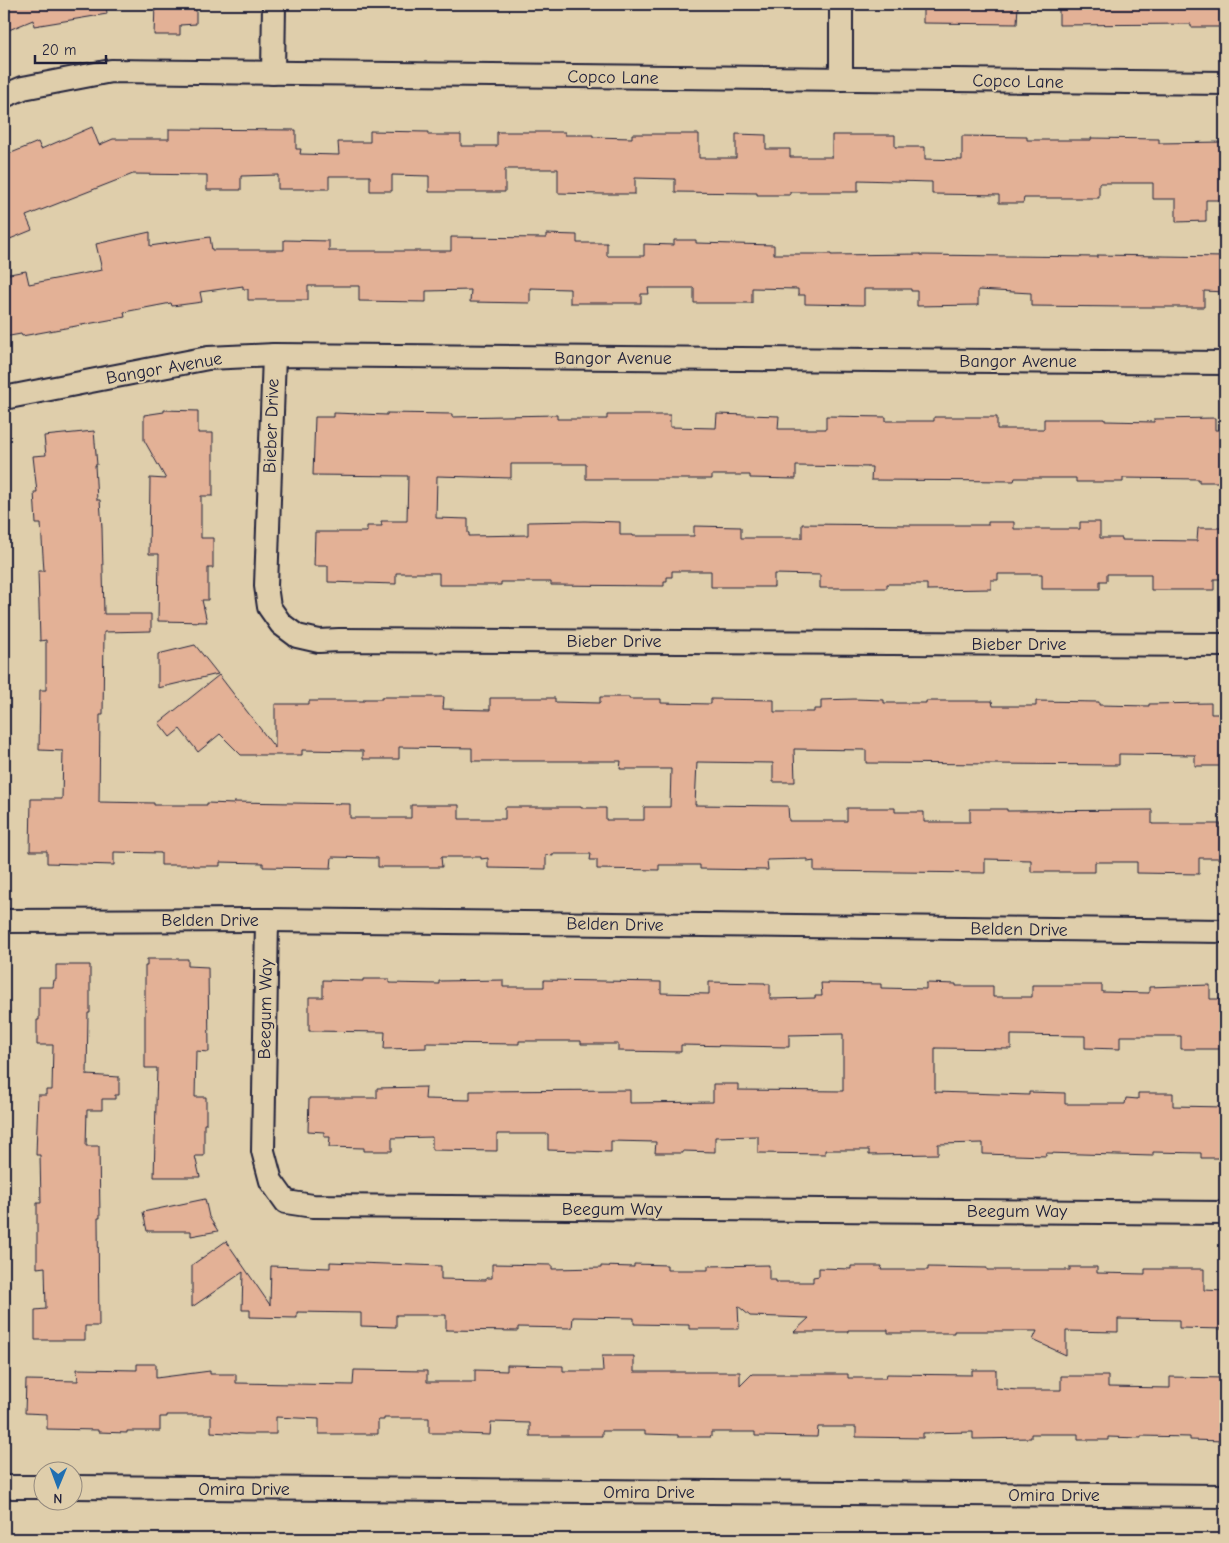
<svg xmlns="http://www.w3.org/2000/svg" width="1229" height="1543" font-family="'Comic Neue',sans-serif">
<rect width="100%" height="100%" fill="#dfceab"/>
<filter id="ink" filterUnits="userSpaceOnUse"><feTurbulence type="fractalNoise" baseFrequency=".02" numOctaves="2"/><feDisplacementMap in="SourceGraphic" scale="10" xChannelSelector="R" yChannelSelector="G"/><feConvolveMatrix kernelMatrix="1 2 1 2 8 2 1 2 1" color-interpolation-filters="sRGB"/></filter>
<g filter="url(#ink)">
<g fill="#e3b196" stroke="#22223b">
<polygon points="4,4 106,4 107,14 34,26 33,20 4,32"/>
<polygon points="155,4 196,4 196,24 180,25 180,35 154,35"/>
<polygon points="923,4 1018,4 1017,24 923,23"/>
<polygon points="1059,4 1220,4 1220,27 1191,27 1191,24 1059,25"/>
<polygon points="92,127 99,145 113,139 169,139 169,129 296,130 296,149 301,149 300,154 339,155 338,142 370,142 370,131 428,132 428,135 461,135 461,146 497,146 497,132 565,132 565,135 593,135 593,137 632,138 632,134 699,134 699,158 736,158 736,134 766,135 766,149 790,149 790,157 832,157 832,135 895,135 895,147 925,147 925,159 962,160 962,136 1027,137 1027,140 1091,140 1091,138 1159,139 1159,143 1225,142 1225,200 1206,200 1206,221 1176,222 1176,199 1153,199 1153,183 1099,183 1099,198 1024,198 1023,203 999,203 999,195 932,194 932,182 858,180 858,192 790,192 790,195 757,195 757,193 675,192 675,179 635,178 635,194 602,194 558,193 558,169 505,169 505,192 429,192 429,176 392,175 392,191 370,191 370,176 329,176 329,189 278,189 278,175 241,176 241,190 207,190 207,175 133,174 26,216 32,230 10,239 9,233 4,236 4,156 38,142 41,149"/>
<polygon points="150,232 150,246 210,237 212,250 284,250 284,240 329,241 329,251 451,251 451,237 546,238 546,234 577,235 577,243 607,243 607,256 644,256 644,244 674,245 674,240 696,240 696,243 774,245 774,254 831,254 831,255 921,254 921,255 1098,257 1098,255 1225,257 1225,292 1204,291 1204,307 1125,307 1031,306 1031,293 978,290 978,305 917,306 917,291 911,291 911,289 864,289 864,305 805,304 805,295 798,295 798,289 752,288 752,303 694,303 694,288 648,288 649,294 641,294 641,303 570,303 570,289 530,288 530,303 470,302 471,290 426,291 426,302 359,301 359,286 308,286 308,300 248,300 248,289 243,289 243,286 200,292 202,302 172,306 171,303 124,312 125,317 22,336 21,334 4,337 4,275 26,271 29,284 102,270 96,244"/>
<polygon points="164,410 198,411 198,433 213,433 213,496 201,496 201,538 213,538 213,568 208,568 208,600 202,600 207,622 158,621 159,554 149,554 150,478 166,479 144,440 144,415 164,412"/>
<polygon points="334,413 387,415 387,413 452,414 452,417 557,415 557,419 607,419 607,415 670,415 670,427 716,428 717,414 779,416 778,429 826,429 826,416 886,417 886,421 934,421 934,417 997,417 997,429 1044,429 1044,419 1105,419 1105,421 1154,422 1154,419 1215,418 1215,430 1225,430 1225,482 1199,482 1199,479 1123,478 1123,482 1076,482 1076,478 1015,478 1014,481 871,480 872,467 796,466 796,479 750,478 750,475 712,475 712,479 586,479 586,464 511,464 511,478 437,476 436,518 468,519 468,533 469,533 469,536 528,535 528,522 585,521 620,522 620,535 633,535 633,536 694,536 694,526 741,527 741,538 802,538 802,524 912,525 988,525 988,522 1014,522 1014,529 1080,529 1080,522 1100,522 1100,538 1122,538 1122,540 1197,541 1198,528 1225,528 1225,579 1214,579 1214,590 1151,590 1151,574 1107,574 1107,581 1100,581 1100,589 1042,589 1042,574 998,574 998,580 991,580 991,589 927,590 927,584 887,584 887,588 820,588 820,575 774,574 774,587 711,587 711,571 672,571 672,577 667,577 667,581 664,581 664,586 551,585 551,582 501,582 501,585 439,585 439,573 396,573 396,584 328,582 328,566 314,566 315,532 367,532 367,526 382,526 381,521 407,521 408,476 313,475 315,417 334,417"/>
<polygon points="94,431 97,465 95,465 97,500 100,500 102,528 104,614 151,614 151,631 104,632 103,715 100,715 99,802 154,803 154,805 207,805 207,803 234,804 234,802 350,804 350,818 411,818 411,805 459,805 459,819 505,819 505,807 581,807 581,808 606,808 606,820 644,820 644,807 670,807 671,769 620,769 621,761 472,761 472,748 399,747 399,759 363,759 363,751 302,750 302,755 241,755 220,734 198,752 180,729 170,737 159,723 219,675 275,748 275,704 309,704 309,701 364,701 364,699 382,699 382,697 444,697 443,709 490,710 490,698 555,698 555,702 600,703 600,697 629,697 629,699 661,699 661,703 711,704 711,699 774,700 774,712 814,712 814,709 821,709 821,700 854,699 884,700 884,703 926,703 926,701 992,701 993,706 1036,706 1036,701 1099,702 1099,705 1149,706 1149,704 1211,703 1211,714 1225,714 1225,766 1195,766 1195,755 1119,754 1119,765 866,763 866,750 794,749 795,782 773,782 773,763 697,762 695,805 788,806 789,821 847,821 847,808 895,808 895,812 924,812 924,822 970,822 970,809 1007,809 1007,811 1152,810 1152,824 1221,824 1221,858 1199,858 1199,874 1137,873 1137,862 1095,862 1095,872 1031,872 1031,860 985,859 985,873 814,871 814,861 808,862 808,859 767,860 768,870 700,869 700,865 659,865 659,870 597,869 597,860 590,860 591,854 553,854 553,856 546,855 546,869 488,868 488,858 481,859 481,857 441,857 442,867 378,867 378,858 332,857 331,868 263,867 263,863 220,862 220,866 193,866 193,865 161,865 161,853 114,852 114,865 47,863 47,851 30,851 31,799 62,799 63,751 39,750 40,690 46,690 46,640 40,641 38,571 44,571 41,524 36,524 34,492 37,492 33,456 46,455 44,436"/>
<polygon points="195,645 218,674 158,688 158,654"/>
<polygon points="147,959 188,959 188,966 208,967 209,1052 196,1051 195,1097 206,1097 206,1124 204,1124 204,1156 195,1156 200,1177 154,1177 157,1068 145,1068 145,966 147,966"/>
<polygon points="56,965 90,965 90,1013 88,1013 87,1075 119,1077 119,1095 115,1095 115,1099 102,1099 102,1110 87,1110 86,1146 99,1146 100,1218 98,1218 99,1326 85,1326 85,1340 35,1340 35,1310 46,1309 45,1267 37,1268 37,1203 41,1203 40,1155 36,1155 38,1095 46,1095 46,1090 52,1090 53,1045 37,1045 37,1020 39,1020 39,987 53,987 54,980 56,980"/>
<polygon points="363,979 389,979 389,983 439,984 439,981 503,980 503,987 544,987 544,980 661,982 661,993 709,994 709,982 765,983 765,984 770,984 770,999 815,998 815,996 822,996 821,983 881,984 881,988 926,989 926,983 956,984 956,986 993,986 993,997 1032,997 1032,985 1102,985 1102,992 1149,993 1149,987 1210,985 1210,999 1225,999 1225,1049 1181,1049 1181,1036 1120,1036 1120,1049 1085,1048 1085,1036 1011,1035 1011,1049 935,1048 935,1092 1029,1095 1029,1092 1065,1093 1065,1104 1125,1104 1126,1098 1138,1099 1138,1093 1173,1093 1173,1106 1225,1107 1225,1158 1201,1158 1201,1153 1153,1152 1153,1156 1046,1153 1046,1156 983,1154 983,1143 938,1144 938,1154 869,1155 869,1150 825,1150 825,1154 758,1153 758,1136 715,1137 715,1152 683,1151 683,1153 655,1153 656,1142 611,1141 611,1152 548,1150 548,1134 497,1134 497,1151 432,1150 432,1137 392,1138 392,1151 364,1151 364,1148 329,1147 330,1137 324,1137 324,1132 308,1131 309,1098 377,1098 377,1088 426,1087 425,1099 470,1100 470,1091 630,1090 630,1103 713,1102 713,1084 738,1084 738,1090 843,1091 843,1034 789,1035 789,1047 681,1045 681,1052 618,1051 618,1044 581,1044 581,1041 519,1041 519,1044 426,1043 426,1048 384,1049 385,1032 309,1031 309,997 323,997 323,980 363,981"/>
<polygon points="205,1199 209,1217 218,1231 191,1236 191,1231 147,1231 143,1212"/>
<polygon points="226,1241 270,1305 271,1266 330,1268 330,1262 441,1266 441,1279 486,1280 486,1278 492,1278 492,1264 552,1265 552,1269 601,1268 601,1266 634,1267 634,1264 667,1265 667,1270 708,1270 708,1266 769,1265 769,1280 776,1280 776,1282 813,1282 813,1277 819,1276 819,1268 851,1269 851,1266 882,1266 881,1270 928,1270 928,1267 987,1268 987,1270 1070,1270 1070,1267 1097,1267 1097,1273 1145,1274 1145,1269 1204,1269 1204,1290 1225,1291 1225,1329 1179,1328 1179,1320 1118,1319 1118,1332 1066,1331 1066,1355 1033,1340 1037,1331 954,1331 954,1333 888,1333 888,1330 848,1330 848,1332 794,1332 809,1318 750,1316 738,1306 739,1329 689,1329 689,1325 634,1324 634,1318 573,1317 572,1328 518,1327 518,1331 446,1330 446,1315 396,1315 396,1327 361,1326 361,1313 297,1312 297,1318 250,1317 250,1310 242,1310 243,1272 192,1307 192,1265"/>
<polygon points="602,1356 634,1356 634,1372 740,1372 740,1386 752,1374 848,1374 848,1378 886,1378 887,1374 972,1375 972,1370 996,1370 996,1388 1017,1390 1061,1390 1061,1376 1108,1376 1108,1387 1170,1388 1170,1377 1225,1378 1225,1441 1190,1440 1190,1437 1141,1436 1141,1438 1108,1437 1108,1440 1078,1440 1078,1434 1031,1434 1031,1438 973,1439 973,1432 923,1433 923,1438 856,1437 856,1427 818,1427 817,1437 755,1436 755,1432 711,1432 711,1437 678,1437 678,1435 645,1434 645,1431 602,1431 602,1436 530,1436 530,1423 491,1422 490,1435 462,1434 462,1433 429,1433 429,1418 384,1418 384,1420 378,1420 378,1434 319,1434 319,1419 276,1417 276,1434 244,1434 211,1432 211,1415 167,1415 167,1417 160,1417 160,1431 127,1431 127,1433 98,1432 98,1430 47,1429 47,1414 25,1413 26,1380 78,1381 77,1369 137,1370 137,1364 156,1364 156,1378 210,1371 210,1374 236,1374 236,1383 353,1385 354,1370 427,1371 427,1382 475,1382 475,1370 507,1371 507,1365 563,1366 563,1371 603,1371"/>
</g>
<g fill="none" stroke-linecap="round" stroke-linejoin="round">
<defs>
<g id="street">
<polyline points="273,73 274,4"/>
<polyline points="841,79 841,4"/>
<polyline points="4,96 23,88 111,71 1225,83"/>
<polyline points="274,355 266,586 269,607 281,624 297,636 319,641 339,640 1225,645"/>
<polyline points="4,398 208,358 274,355 1225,363"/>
<polyline points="267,920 263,1151 271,1181 286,1202 313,1206 1225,1213"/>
<polyline points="4,921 267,920 1225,931"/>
<polyline points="4,1487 42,1487"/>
<polyline points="72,1487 1225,1496"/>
</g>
</defs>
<use href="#street" stroke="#22223b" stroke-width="26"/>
<use href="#street" stroke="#dfceab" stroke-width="22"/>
</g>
</g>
<g text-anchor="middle" stroke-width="4" stroke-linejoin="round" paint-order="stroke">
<g font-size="18" fill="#22223b" stroke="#dfceab">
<text transform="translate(613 77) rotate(1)" y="6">Copco Lane</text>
<text transform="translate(1018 81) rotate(1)" y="6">Copco Lane</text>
<text x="613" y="364">Bangor Avenue</text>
<text x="1018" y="367">Bangor Avenue</text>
<text transform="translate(164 368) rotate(-10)" y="6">Bangor Avenue</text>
<text transform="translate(271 426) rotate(-88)" y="6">Bieber Drive</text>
<text x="614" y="647">Bieber Drive</text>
<text x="1019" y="650">Bieber Drive</text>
<text x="210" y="926">Belden Drive</text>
<text transform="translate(615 924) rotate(1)" y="6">Belden Drive</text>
<text transform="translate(1019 929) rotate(1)" y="6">Belden Drive</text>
<text transform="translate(265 1009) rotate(-89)" y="6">Beegum Way</text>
<text x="612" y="1215">Beegum Way</text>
<text x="1017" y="1217">Beegum Way</text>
<text x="244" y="1495">Omira Drive</text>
<text x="649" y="1498">Omira Drive</text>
<text x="1054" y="1501">Omira Drive</text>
</g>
</g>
<rect width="1229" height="1543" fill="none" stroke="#dfceab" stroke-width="20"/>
<rect x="10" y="10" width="1209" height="1523" fill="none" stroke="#22223b" stroke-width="2" filter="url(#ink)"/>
<g transform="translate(58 1486) rotate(181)"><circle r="24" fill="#dfceab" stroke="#93897e"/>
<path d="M0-4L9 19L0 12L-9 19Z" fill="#1f6fb2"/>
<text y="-8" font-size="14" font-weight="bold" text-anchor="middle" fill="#22223b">N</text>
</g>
<path d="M35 55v8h71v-8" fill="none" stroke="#22223b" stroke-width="2.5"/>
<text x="42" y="55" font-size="15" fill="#22223b" stroke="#dfceab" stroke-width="4" paint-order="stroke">20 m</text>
</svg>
